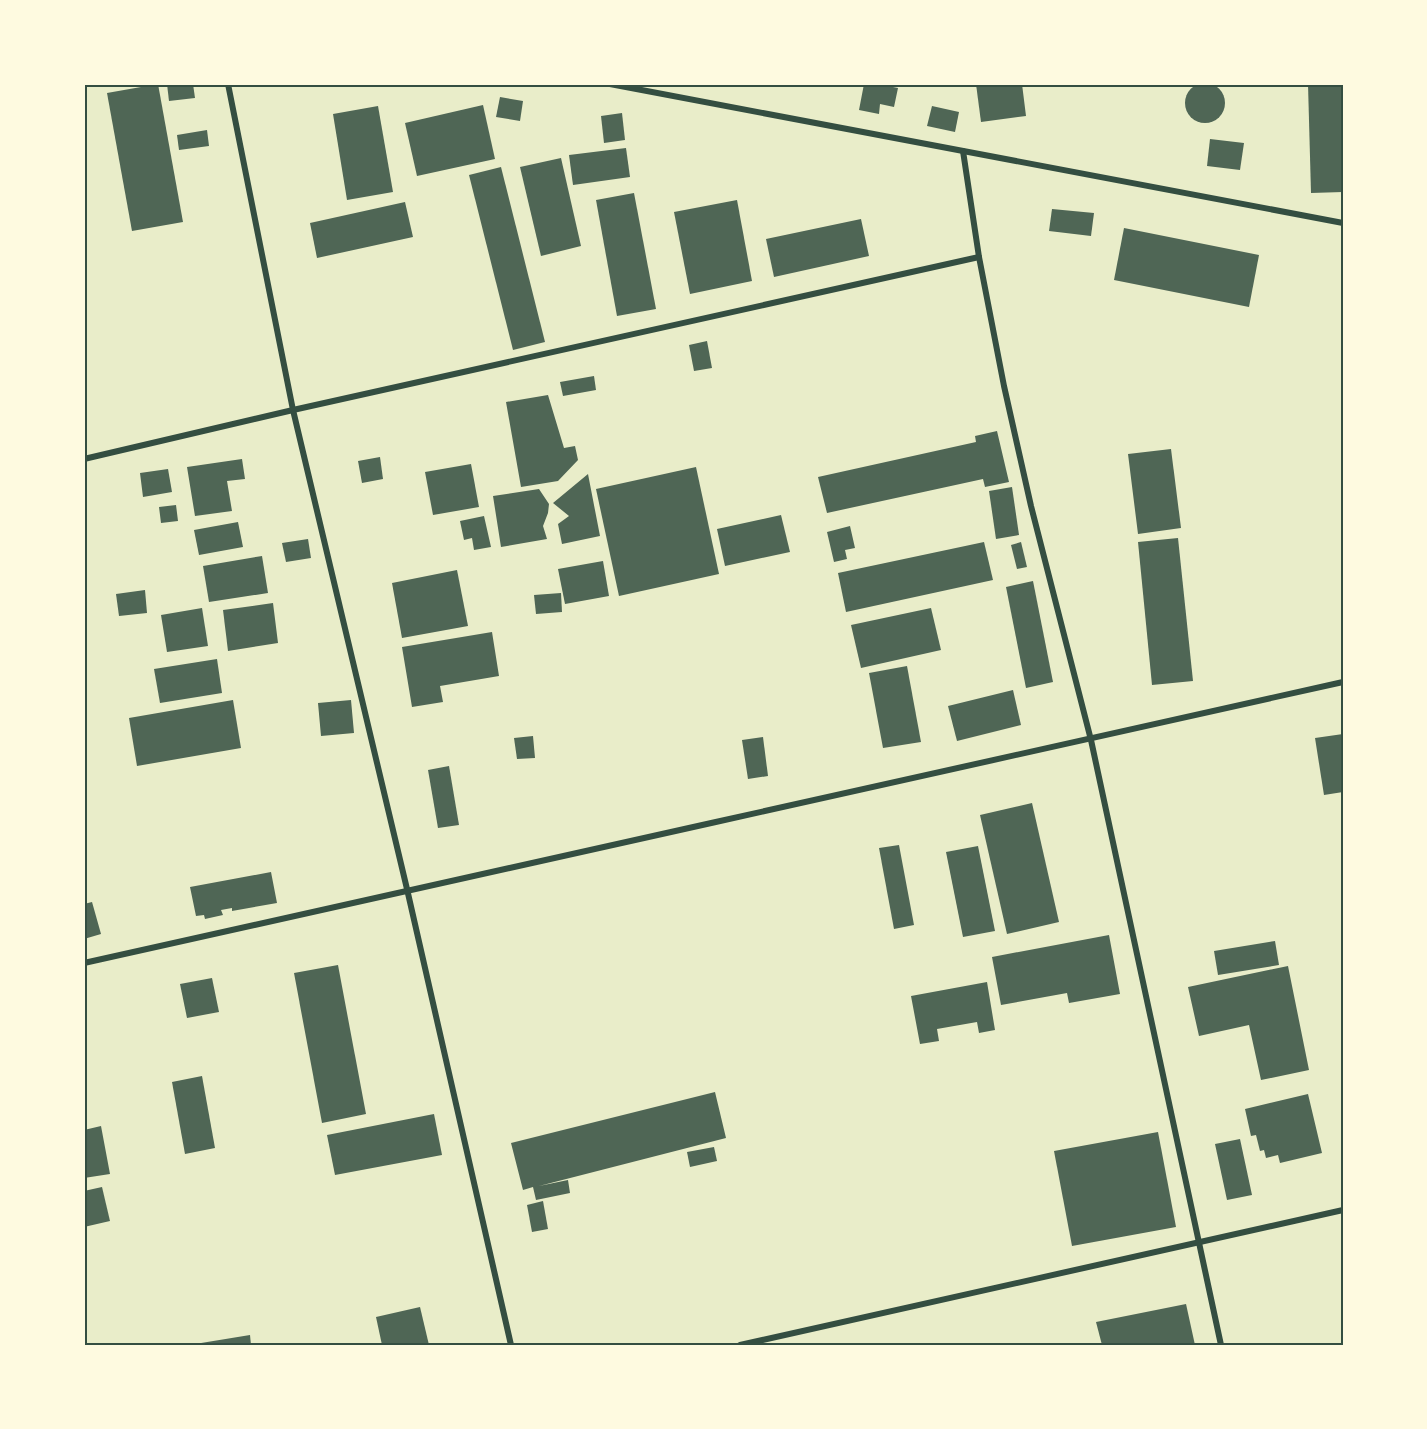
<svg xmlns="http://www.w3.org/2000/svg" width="1427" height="1429" font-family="'Fira Sans',sans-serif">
<rect width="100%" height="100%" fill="#e9edc9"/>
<g fill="#4f6655">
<circle cx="1205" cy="103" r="20"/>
<polygon points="158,84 183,222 132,231 107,93"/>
<polygon points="167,84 193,84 195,98 169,101"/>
<polygon points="864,84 878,84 898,88 894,107 880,104 879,114 859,110"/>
<polygon points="976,84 1022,84 1026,116 981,122"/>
<polygon points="1308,84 1343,84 1343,192 1311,193"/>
<polygon points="500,97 523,101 520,121 496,117"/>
<polygon points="483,105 495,159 417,176 405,123"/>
<polygon points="378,106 393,192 347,200 333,114"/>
<polygon points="932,106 959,112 955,132 927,126"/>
<polygon points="622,113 625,140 604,143 601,116"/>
<polygon points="207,130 209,146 179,150 177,135"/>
<polygon points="1210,139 1244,143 1240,170 1207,166"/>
<polygon points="626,148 630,177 573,185 569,155"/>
<polygon points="561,158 581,246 541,256 520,167"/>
<polygon points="501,167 545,342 513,350 469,175"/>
<polygon points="634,193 656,309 617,316 596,200"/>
<polygon points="737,200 752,281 690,294 674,212"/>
<polygon points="405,202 413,237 317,258 310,223"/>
<polygon points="1052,209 1094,213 1091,236 1049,231"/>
<polygon points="861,219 869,256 774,277 766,239"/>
<polygon points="1124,228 1259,255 1249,307 1114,280"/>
<polygon points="707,341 712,368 694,371 689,345"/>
<polygon points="594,376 596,390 563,396 560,382"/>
<polygon points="548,395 564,448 575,446 578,460 558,481 521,487 506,402"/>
<polygon points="997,431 1009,482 985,487 983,479 827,513 818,477 976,442 975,436"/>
<polygon points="1171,449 1181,528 1138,534 1128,454"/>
<polygon points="380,457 383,479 362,483 358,461"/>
<polygon points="242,459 245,479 227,481 232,511 195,516 187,467"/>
<polygon points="471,464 479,507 433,515 425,472"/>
<polygon points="696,467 719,574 619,596 596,489"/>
<polygon points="168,469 172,492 143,497 140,473"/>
<polygon points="588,474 600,536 562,544 558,524 569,516 553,503"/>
<polygon points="1012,487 1019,535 996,539 989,491"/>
<polygon points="539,489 549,504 548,513 543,526 547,539 501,547 493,496"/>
<polygon points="176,505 178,521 161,523 159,507"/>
<polygon points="781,515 790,552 725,566 717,529"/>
<polygon points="484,516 491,547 474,550 472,538 464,540 460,521"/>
<polygon points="238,522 243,547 199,555 194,530"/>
<polygon points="850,526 855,548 845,550 847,559 834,562 827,532"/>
<polygon points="1178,538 1193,681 1152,685 1138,542"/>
<polygon points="308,539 311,558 286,562 282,543"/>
<polygon points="984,542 993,580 846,612 838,573"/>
<polygon points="1021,542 1027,567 1017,569 1011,545"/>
<polygon points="262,556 268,593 209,602 203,566"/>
<polygon points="603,561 609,596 565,604 558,569"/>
<polygon points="457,570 468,626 402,638 392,583"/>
<polygon points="1033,581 1053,682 1026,688 1006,587"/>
<polygon points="145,590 147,613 119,616 116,594"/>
<polygon points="561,593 562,612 536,614 534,595"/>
<polygon points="273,603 278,643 228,651 223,610"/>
<polygon points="202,608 208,646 167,652 161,615"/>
<polygon points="931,608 941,650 861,668 851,625"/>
<polygon points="492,632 499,676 440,686 443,702 412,707 402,647"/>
<polygon points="217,659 222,693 160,703 154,669"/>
<polygon points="907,666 921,742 883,748 869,673"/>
<polygon points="1013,690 1021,725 957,741 948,706"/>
<polygon points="233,700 241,748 137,766 129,718"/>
<polygon points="351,700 354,733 321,736 318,703"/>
<polygon points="1343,734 1343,792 1324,795 1315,738"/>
<polygon points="533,736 535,758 517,759 514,738"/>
<polygon points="763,737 768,776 748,779 742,740"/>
<polygon points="449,766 459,825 438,828 428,770"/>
<polygon points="1032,803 1059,922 1007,934 980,815"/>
<polygon points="899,845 914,925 894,929 879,848"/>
<polygon points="978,846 995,931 963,937 946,852"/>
<polygon points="271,872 277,903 232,911 232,908 221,910 223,915 205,919 204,915 196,916 190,887"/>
<polygon points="92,902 101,934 84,939 84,904"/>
<polygon points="1109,935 1120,994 1069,1003 1067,993 1001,1005 992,957"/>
<polygon points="1275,941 1279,965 1218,975 1214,951"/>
<polygon points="338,965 366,1114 322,1123 294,973"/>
<polygon points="1288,966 1309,1070 1261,1080 1249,1025 1199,1036 1188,987"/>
<polygon points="212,978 219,1012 187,1018 180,984"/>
<polygon points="987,982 995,1030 979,1033 977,1022 937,1029 939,1041 920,1044 911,996"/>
<polygon points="202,1076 215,1148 185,1154 172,1082"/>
<polygon points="715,1092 726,1138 539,1186 568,1180 570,1193 536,1200 533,1187 523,1190 511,1143"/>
<polygon points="1308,1094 1322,1153 1280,1163 1278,1155 1266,1158 1264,1150 1260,1151 1256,1135 1251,1136 1245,1109"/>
<polygon points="434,1114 442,1155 335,1175 327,1135"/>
<polygon points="101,1126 110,1174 84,1178 84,1130"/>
<polygon points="1158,1132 1176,1227 1072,1246 1054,1151"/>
<polygon points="1240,1139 1252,1195 1227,1200 1215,1144"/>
<polygon points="714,1147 717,1161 690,1167 687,1152"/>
<polygon points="102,1187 110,1221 84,1227 84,1191"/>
<polygon points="543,1201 548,1229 532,1232 527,1205"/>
<polygon points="1186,1304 1195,1345 1102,1345 1096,1322"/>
<polygon points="420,1307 429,1345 382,1345 376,1317"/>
<polygon points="250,1335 251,1345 196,1345 195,1344"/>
</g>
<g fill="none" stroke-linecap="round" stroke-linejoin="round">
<g stroke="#344e41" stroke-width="6">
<polyline points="228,84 293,410 407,889 511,1345"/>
<polyline points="610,84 1343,223"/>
<polyline points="963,151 979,257 1004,386 1031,506 1091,740 1221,1345"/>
<polyline points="84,459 293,410 979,257"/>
<path d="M 84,963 C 503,867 924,778 1343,682"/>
<polyline points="740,1345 1343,1210"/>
</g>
</g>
<rect width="1427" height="1429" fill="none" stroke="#fefae0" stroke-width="171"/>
<rect x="86" y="86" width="1256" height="1258" fill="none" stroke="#344e41" stroke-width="2"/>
</svg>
